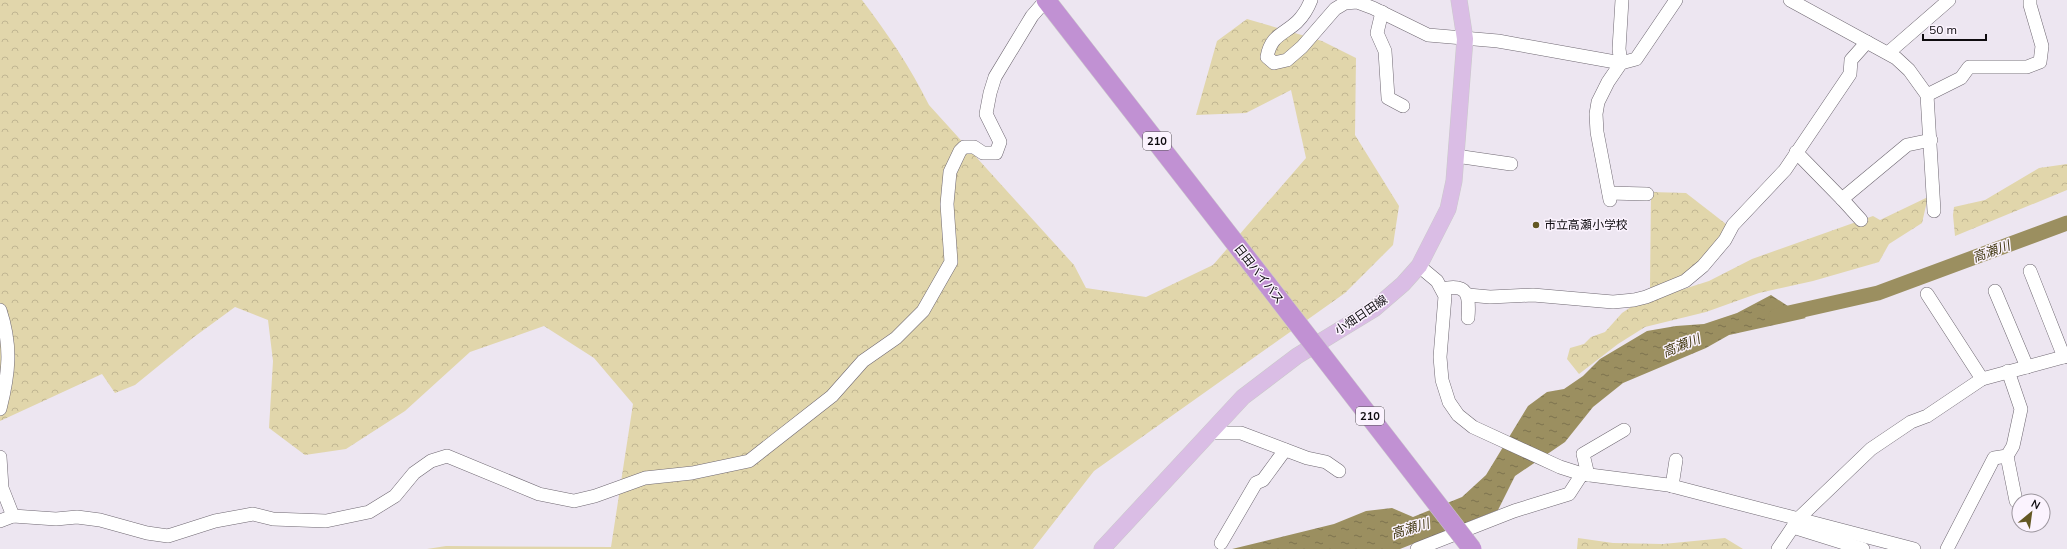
<svg xmlns="http://www.w3.org/2000/svg" width="2067" height="549" font-family="Mulish,'Noto Sans JP',sans-serif">
<defs>
<pattern id="forest-crowns" width="20" height="18" patternUnits="userSpaceOnUse"><rect width="20" height="18" fill="#e1d6ab"/><path d="M2 6a3 3 0 1 1 6 0M12 15a3 3 0 1 1 6 0" fill="none" stroke="#c0b692"/></pattern>
<pattern id="water-ripples" width="26" height="14" patternUnits="userSpaceOnUse"><rect width="26" height="14" fill="#9b8f60"/><path d="M2 4q2-2 4 0t4 0M15 11q2-2 4 0t4 0" fill="none" stroke="#7d734e"/></pattern>
</defs>
<rect width="100%" height="100%" fill="#ede6f1"/>
<g fill="url(#forest-crowns)">
<path d="M 0,0 L 862,0 C 888,34 910,67 929,105 L 1074,265 L 1086,288 L 1146,297 L 1213,265 L 1306,158 L 1291,90 L 1246,113 L 1196,115 L 1217,41 L 1247,19 L 1322,41 L 1356,58 L 1355,135 L 1399,206 L 1393,245 L 1345,293 L 1094,471 L 1033,549 L 427,549 L 446,546 L 611,547 L 633,404 L 594,358 L 544,326 L 470,352 L 405,411 L 346,449 L 305,455 L 269,428 L 273,361 L 268,320 L 235,307 L 194,337 L 135,385 L 115,393 L 102,374 L 0,421 Z"/>
<polygon points="2067,164 2067,190 1955,236 1953,215 1954,207 1985,200 2039,168"/>
<polygon points="1651,192 1686,193 1726,224 1726,229 1700,262 1682,277 1650,288"/>
<polygon points="1928,197 1922,223 1889,244 1879,262 1813,281 1759,293 1706,312 1645,327 1618,344 1579,374 1567,359 1570,348 1584,344 1591,337 1605,332 1622,313 1634,305 1709,281 1752,259 1873,216 1880,220"/>
<polygon points="1578,538 1613,543 1663,544 1725,538 1743,549 1577,549"/>
</g>
<polygon fill="url(#water-ripples)" points="1771,295 1806,318 1729,335 1706,348 1623,383 1593,407 1565,442 1515,476 1498,510 1400,549 1232,549 1334,524 1366,511 1392,508 1413,517 1462,497 1486,475 1528,406 1547,392 1564,389 1583,376 1600,359 1647,331 1676,326 1704,324 1737,313"/>
<g fill="none" stroke-linecap="round" stroke-linejoin="round">
<polyline stroke="#9b8f60" stroke-width="15" points="1776,316 1878,293 2067,223"/>
<defs>
<g id="minor">
<path d="M 1311,0 C 1308,8 1303,16 1297,22 C 1283,35 1271,35 1267,57 L 1274,63 L 1287,60 L 1302,47 L 1335,9 L 1345,3 L 1357,2 L 1373,8 L 1428,35 L 1498,41 L 1621,63 L 1636,59 L 1676,0"/>
<polyline points="1790,0 1896,58 1909,70 1927,95 1934,211"/>
<polyline points="1382,12 1377,33 1385,51 1388,98 1403,106"/>
<polyline points="1888,53 1949,0"/>
<polyline points="1927,95 1961,78 1969,67 2027,67 2040,62 2042,46 2030,5 2030,0"/>
<polyline points="1796,152 1842,199 1861,220"/>
<polyline points="1456,156 1511,164"/>
<polyline points="1609,193 1647,194"/>
<polyline points="1842,199 1907,145 1931,140"/>
<polyline points="1610,200 1597,132 1596,114 1598,102 1608,82 1621,63 1619,49 1622,0"/>
<polyline points="1419,266 1437,281 1445,296 1440,357 1442,380 1449,402 1458,415 1473,427 1560,467 1582,474 1668,485 1914,549"/>
<polyline points="2030,271 2064,357"/>
<path d="M 1442,289 C 1468,283 1470,295 1468,318"/>
<polyline points="1995,291 2027,367"/>
<polyline points="1927,294 1982,379"/>
<polyline points="1468,295 1490,297 1533,295 1613,302 1634,300 1646,297 1685,281 1703,266 1725,240 1733,225 1785,170 1850,74 1851,60 1867,42"/>
<path d="M 0,310 C 12,346 9,373 0,409"/>
<polyline points="1210,433 1241,433 1307,458 1326,462 1339,471"/>
<polyline points="2007,456 2016,501"/>
<polyline points="0,457 2,488 13,516"/>
<polyline points="1588,475 1583,454 1624,430"/>
<polyline points="1672,486 1676,460"/>
<polyline points="0,521 13,516 56,519 77,517 100,520 147,533 168,536 215,521 253,514 273,519 326,521 369,512 395,496 414,473 431,461 447,456 539,494 574,501 595,496 645,478 692,473 749,461 832,396 863,361 896,338 923,311 951,262 947,204 950,172 960,151 964,147 974,147 983,153 996,153 1000,142 986,114 990,93 995,77 1032,16 1046,0"/>
<polyline points="1793,527 1863,549"/>
<polyline points="1221,543 1256,483 1263,480 1285,450"/>
<polyline points="1417,549 1514,511 1569,494 1582,474"/>
<polyline points="1778,549 1799,518 1871,449 1911,422 1927,416 1982,379 2067,356"/>
<polyline points="1947,549 1994,458 2007,456 2013,446 2021,409 2008,371"/>
</g>
<polyline id="major" points="1102,549 1243,397 1297,356 1374,309 1403,284 1419,266 1448,209 1454,181 1465,39 1459,0"/>
<polyline id="highway" points="1046,0 1267,284"/>
</defs>
<use href="#minor" stroke="#6f6872" stroke-width="14"/>
<use href="#major" stroke="#cac9ca" stroke-width="17"/>
<use href="#highway" stroke="#cac9ca" stroke-width="20"/>
<use href="#minor" stroke="#fff" stroke-width="13"/>
<use href="#major" stroke="#dabde5" stroke-width="16"/>
<use href="#highway" stroke="#c191d3" stroke-width="19"/>
<defs>
<polyline id="highway-bridge" points="1267,284 1472,549"/>
</defs>
<use href="#highway-bridge" stroke="#cac9ca" stroke-width="20" stroke-linecap="butt"/>
<use href="#highway-bridge" stroke="#c191d3" stroke-width="19"/>
</g>
<circle fill="#645824" stroke="#fbf3fe" stroke-width="1.5" cx="1536" cy="225" r="4"/>
<g text-anchor="middle" stroke-width="3" stroke-linejoin="round" paint-order="stroke">
<g fill="#fbf3fe" stroke="#555157" stroke-width="1">
<rect x="1143" y="132" width="28" height="18" rx="3"/>
<rect x="1356" y="407" width="28" height="18" rx="3"/>
</g>
<g font-size="11" font-weight="bold" fill="#0e0b0f">
<text x="1157" y="145">210</text>
<text x="1370" y="420">210</text>
</g>
<g font-size="12" fill="#0e0b0f" stroke="#fbf3fe" text-anchor="start">
<text x="1544" y="229">市立高瀬小学校</text>
</g>
<g font-size="12" fill="#0e0b0f" stroke="#fbf3fe">
<text transform="translate(1259 274) rotate(52)" y="4">日田バイパス</text>
<text transform="translate(1361 315) rotate(-34)" y="4">小畑日田線</text>
</g>
<g font-size="13" font-style="italic" fill="#423811" stroke="#fbf3fe">
<text transform="translate(1991 251) rotate(-20)" y="5">高瀬川</text>
<text transform="translate(1681 345) rotate(-22)" y="5">高瀬川</text>
<text transform="translate(1410 528) rotate(-17)" y="5">高瀬川</text>
</g>
</g>
<g transform="translate(2031 513) rotate(29)"><circle r="19" fill="#fbf3fe" stroke="#9c969e"/>
<path d="M0-3L7 15L0 10L-7 15Z" fill="#645824"/>
<text y="-6" font-size="11" font-weight="bold" text-anchor="middle" fill="#0e0b0f">N</text>
</g>
<path d="M1923 34v6h63v-6" fill="none" stroke="#0e0b0f" stroke-width="2"/>
<text x="1929" y="34" font-size="12" fill="#0e0b0f" stroke="#fbf3fe" stroke-width="3" paint-order="stroke">50 m</text>
</svg>
